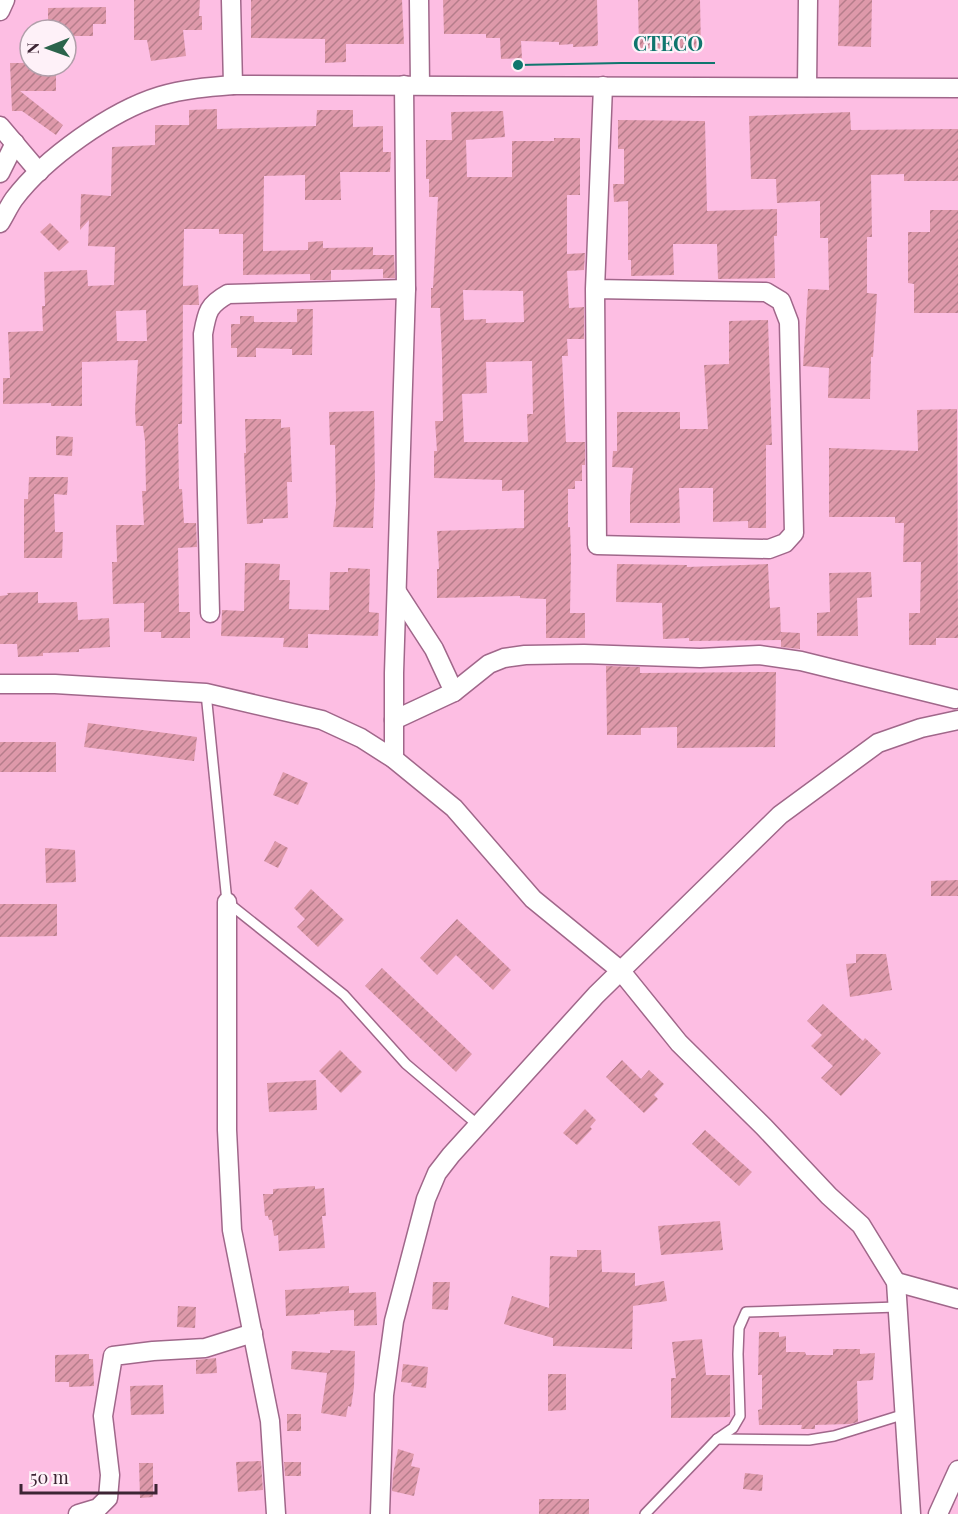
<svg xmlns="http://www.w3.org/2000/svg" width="958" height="1514" font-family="'Playfair Display',serif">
<defs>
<pattern id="building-hatch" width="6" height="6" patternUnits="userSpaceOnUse" patternTransform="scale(1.5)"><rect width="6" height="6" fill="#de99aa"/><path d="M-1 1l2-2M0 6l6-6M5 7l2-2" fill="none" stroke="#b57d8b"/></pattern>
</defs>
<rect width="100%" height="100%" fill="#fdbee3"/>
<g fill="url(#building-hatch)" fill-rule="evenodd">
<polygon points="134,0 200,0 199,16 202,16 202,30 183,30 186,56 151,61 147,40 134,40"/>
<polygon points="251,0 402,0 404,44 346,44 346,62 325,63 325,39 251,38"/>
<polygon points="443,0 597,0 598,44 597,46 573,47 573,44 559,45 559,42 521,41 522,58 501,59 500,38 486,38 486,34 444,34"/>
<polygon points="638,0 700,0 701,50 639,50"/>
<polygon points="839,0 872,0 871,47 838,46"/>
<polygon points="106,7 106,24 93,24 93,36 66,36 66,30 48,30 48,8"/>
<polygon points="10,63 28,63 28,66 56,66 56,91 20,91 63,125 56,135 22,111 12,111"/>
<path d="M 217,109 L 217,129 L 316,126 L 317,110 L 353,110 L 353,127 L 383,126 L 383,152 L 391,152 L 390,172 L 340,172 L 341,200 L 305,200 L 305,175 L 264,176 L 263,251 L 308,250 L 308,242 L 323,241 L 323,248 L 373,247 L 373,255 L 394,255 L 395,278 L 383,278 L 383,269 L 331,270 L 331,280 L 310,280 L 310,274 L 243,275 L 243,234 L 219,234 L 219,229 L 184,229 L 183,286 L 198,285 L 199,305 L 183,305 L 182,424 L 178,424 L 179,489 L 182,489 L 184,523 L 196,523 L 197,547 L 178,548 L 179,612 L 190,612 L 190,638 L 161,638 L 161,632 L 144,632 L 144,603 L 113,604 L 112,562 L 117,562 L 116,525 L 144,525 L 142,491 L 146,491 L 145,441 L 143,426 L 136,426 L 135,411 L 138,360 L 82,362 L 82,406 L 51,406 L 51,403 L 3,404 L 3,378 L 10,378 L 8,332 L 43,331 L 42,306 L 45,306 L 44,272 L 87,270 L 88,286 L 114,285 L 115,247 L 88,246 L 89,220 L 80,230 L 81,194 L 111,196 L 112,147 L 155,145 L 155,125 L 189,125 L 189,110 ZM 146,310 L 147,341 L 117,341 L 116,311 Z"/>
<path d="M 503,111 L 505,137 L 466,140 L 467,177 L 512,177 L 512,141 L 554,141 L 554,138 L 580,138 L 580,195 L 567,195 L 567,254 L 585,253 L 584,270 L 567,271 L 569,308 L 584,307 L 584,339 L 567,339 L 568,356 L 562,356 L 566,442 L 585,442 L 585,465 L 582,465 L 582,481 L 575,481 L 575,489 L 568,489 L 568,527 L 570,527 L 571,556 L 570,613 L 585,613 L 585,638 L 546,638 L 546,599 L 520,598 L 520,596 L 437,598 L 437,569 L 439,569 L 437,531 L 524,528 L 524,490 L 502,491 L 502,480 L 434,478 L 434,451 L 437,451 L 435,421 L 443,421 L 442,357 L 440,308 L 431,308 L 431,288 L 433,288 L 438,197 L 429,197 L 429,179 L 426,179 L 426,140 L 452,140 L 451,112 ZM 463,290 L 523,291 L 524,322 L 486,323 L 486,319 L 464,320 ZM 532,361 L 533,414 L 527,414 L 528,442 L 464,442 L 462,394 L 487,393 L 486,362 Z"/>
<polygon points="850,112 851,130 958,129 958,181 904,181 904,174 871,175 872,237 867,237 867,293 877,294 873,357 871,357 870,399 828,398 829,368 803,366 808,289 829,290 828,238 820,238 820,201 777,203 776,179 751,179 749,116"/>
<polygon points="618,120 705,121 707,211 777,209 777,236 774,236 775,278 718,279 717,244 673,244 674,275 631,276 631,260 628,260 628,201 614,202 613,184 624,184 624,149 618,149"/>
<polygon points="930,210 958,210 958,313 914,313 914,284 908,283 908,232 930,232"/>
<polygon points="50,223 69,242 59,251 40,232"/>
<polygon points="297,309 313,309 312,355 292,355 292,349 256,348 256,357 237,357 237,348 231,348 231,324 240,324 240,316 254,316 254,322 297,322"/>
<polygon points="768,320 772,445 766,445 766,528 748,528 748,521 713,522 713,488 679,488 680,523 630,523 630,499 633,468 612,467 613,451 617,451 617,412 680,412 680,429 708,429 704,365 729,364 729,321"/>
<polygon points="957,409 958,638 936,638 936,645 909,645 909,613 920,613 921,562 903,562 904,523 895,523 895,517 829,517 829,448 918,451 917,410"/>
<polygon points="374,411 375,484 373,528 333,527 336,504 335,445 330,445 329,412"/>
<polygon points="245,419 281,419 281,428 290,427 292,482 287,482 288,518 263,519 263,523 247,524 244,453 246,453"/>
<polygon points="56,436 73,437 72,456 56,455"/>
<polygon points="29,477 68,477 67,495 54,494 55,532 63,532 62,558 24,558 24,499 28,499"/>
<polygon points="245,563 280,564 279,580 290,580 289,609 329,610 330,572 348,572 348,568 370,569 369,612 379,613 378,636 308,634 308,648 283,647 284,638 221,636 222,610 244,611"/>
<polygon points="617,564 687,565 687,567 768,564 770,608 780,607 781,640 689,641 689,638 663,639 662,603 616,602"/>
<polygon points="871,572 872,597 857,598 858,636 817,636 817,613 830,612 829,573"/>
<polygon points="38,592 38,603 77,602 78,620 109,618 110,647 79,649 79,652 43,653 43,656 18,657 17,644 0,644 0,596 8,595 7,593"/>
<polygon points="781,632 800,633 800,649 781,647"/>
<polygon points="606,666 640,667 640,673 776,672 775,747 677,748 677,727 641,728 641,735 607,735"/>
<polygon points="88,723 197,737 194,761 84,747"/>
<rect x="0" y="742" width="56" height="30"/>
<polygon points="283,772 308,783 298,805 273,795"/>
<polygon points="275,841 288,848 278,868 264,861"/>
<polygon points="45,848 75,850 76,882 46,883"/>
<polygon points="958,880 958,896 931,896 931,881"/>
<polygon points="311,889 344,920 318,947 297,927 305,919 294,908"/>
<polygon points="0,904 57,904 57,936 0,937"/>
<polygon points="457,919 511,970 493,990 456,955 437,975 420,958"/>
<polygon points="856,954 886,954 892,990 850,997 846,964 856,963"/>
<polygon points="382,968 472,1054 456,1072 365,986"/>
<polygon points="823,1004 863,1041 865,1038 881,1053 841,1096 821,1078 833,1066 811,1046 822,1035 807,1021"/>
<polygon points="340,1050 362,1072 341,1093 319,1071"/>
<polygon points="622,1060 641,1079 649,1070 664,1084 654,1095 658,1099 644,1113 606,1077"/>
<polygon points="316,1080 317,1110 269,1112 267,1083"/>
<polygon points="585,1109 596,1120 590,1127 592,1129 577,1145 563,1133"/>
<polygon points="705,1130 752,1172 739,1186 692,1144"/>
<polygon points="315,1186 315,1189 324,1188 326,1216 322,1216 325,1248 279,1251 278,1235 274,1236 272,1220 269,1220 268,1216 265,1216 263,1194 273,1194 273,1189"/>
<polygon points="720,1221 723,1250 661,1255 658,1226"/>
<polygon points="577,1250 601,1250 602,1272 635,1273 635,1286 664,1281 667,1301 633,1306 632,1349 553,1346 553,1338 504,1324 512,1296 549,1308 550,1256 577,1257"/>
<polygon points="433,1282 450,1282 448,1310 432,1309"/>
<polygon points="349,1286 349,1293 376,1292 377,1325 354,1326 354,1310 320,1312 320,1314 286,1316 285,1290"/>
<polygon points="178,1306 196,1307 195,1328 177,1327"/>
<polygon points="759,1332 779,1332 779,1337 786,1336 786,1352 805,1352 806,1355 833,1355 833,1349 860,1349 860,1354 875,1353 873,1380 857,1381 858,1422 850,1424 815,1425 815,1429 801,1429 802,1425 759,1425 758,1410 762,1409 762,1375 758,1375"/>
<polygon points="702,1339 706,1375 730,1375 730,1417 671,1418 671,1378 676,1378 672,1342"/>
<polygon points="330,1350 355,1351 354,1387 351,1407 348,1406 346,1417 321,1413 327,1373 291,1369 292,1351 330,1353"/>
<polygon points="89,1354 89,1359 93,1359 94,1386 69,1387 69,1382 55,1382 55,1355"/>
<polygon points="216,1358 217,1373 196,1374 196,1360"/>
<polygon points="403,1364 428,1367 426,1388 411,1386 412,1383 401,1382"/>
<polygon points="548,1374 566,1374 566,1410 548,1411"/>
<polygon points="163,1385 164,1414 131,1415 130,1386"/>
<rect x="287" y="1414" width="14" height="17"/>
<polygon points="398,1449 414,1454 411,1466 420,1468 414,1496 392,1491 393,1474"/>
<polygon points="261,1461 263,1490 238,1492 236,1462"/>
<polygon points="284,1462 301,1462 301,1476 285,1476"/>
<polygon points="139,1463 153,1463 153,1497 140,1498"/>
<polygon points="745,1473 763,1475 762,1491 743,1489"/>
<rect x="539" y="1499" width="50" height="15"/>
</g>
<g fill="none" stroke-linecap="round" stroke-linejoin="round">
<defs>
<g id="service">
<polyline points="206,693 227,902 344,995 406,1064 478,1125"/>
<polyline points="717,1439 809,1440 834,1436 905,1414"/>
<polyline points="645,1514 717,1439 733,1428 740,1416 738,1354 739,1328 746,1312 897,1307"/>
</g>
<g id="minor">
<polyline points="231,0 233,85"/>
<polyline points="419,0 420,85"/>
<polyline points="0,11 5,0"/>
<polyline points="807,87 808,0"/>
<polyline points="0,126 39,172"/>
<polyline points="0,173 15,143"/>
<path d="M 0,223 C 5,215 9,206 14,199 C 45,158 111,111 160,96 C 184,89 208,87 233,85 L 958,88"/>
<polyline points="595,289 766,292 781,301 789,322 794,533 785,543 769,549 597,545 595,289 603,86"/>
<polyline points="397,592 434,649 454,692"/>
<path d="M 210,613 L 203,334 C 207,312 208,305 228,294 L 406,289"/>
<polyline points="0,684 55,684 206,693 322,720 361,738 394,759 454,808 533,899 620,970 679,1043 764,1127 829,1196 861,1225 896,1282 911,1514"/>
<polyline points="394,720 454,692 489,664 504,658 525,655 584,654 700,658 759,655 801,661 955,699"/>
<polyline points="394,759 394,673 406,289 404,85"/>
<polyline points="227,902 227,1130 232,1230 270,1421 276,1514"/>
<polyline points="896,1282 958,1299"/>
<polyline points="78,1514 98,1508 108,1498 110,1475 103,1416 113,1356 153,1351 205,1348 253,1333"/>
<polyline points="380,1514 384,1395 394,1321 426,1199 437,1173 451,1155 596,995 780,815 878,743 921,728 958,720"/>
<polyline points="938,1514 958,1470"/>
</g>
</defs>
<use href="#service" stroke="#a0678a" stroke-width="12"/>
<use href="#minor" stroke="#a0678a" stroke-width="21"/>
<use href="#service" stroke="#fff" stroke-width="9"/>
<use href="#minor" stroke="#fff" stroke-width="18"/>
</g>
<path fill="none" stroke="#0f766e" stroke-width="2" d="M518 65L621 63H715"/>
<circle fill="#0f766e" stroke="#fef1f8" stroke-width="2" cx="518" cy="65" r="6"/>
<g font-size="20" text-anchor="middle" font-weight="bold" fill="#0f766e" stroke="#fef1f8" stroke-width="4.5" stroke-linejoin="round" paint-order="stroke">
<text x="668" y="51">CTECO</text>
</g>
<g transform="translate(48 48) rotate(269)"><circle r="28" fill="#fef1f8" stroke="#b19faa" stroke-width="1.5"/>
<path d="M0-4.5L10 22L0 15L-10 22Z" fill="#2b634b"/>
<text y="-9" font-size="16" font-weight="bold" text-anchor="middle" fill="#3d2534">N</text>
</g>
<path d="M21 1484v9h135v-9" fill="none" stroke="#3d2534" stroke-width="3"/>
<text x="30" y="1484" font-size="18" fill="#3d2534" stroke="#fef1f8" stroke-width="4.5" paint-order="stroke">50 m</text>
</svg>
